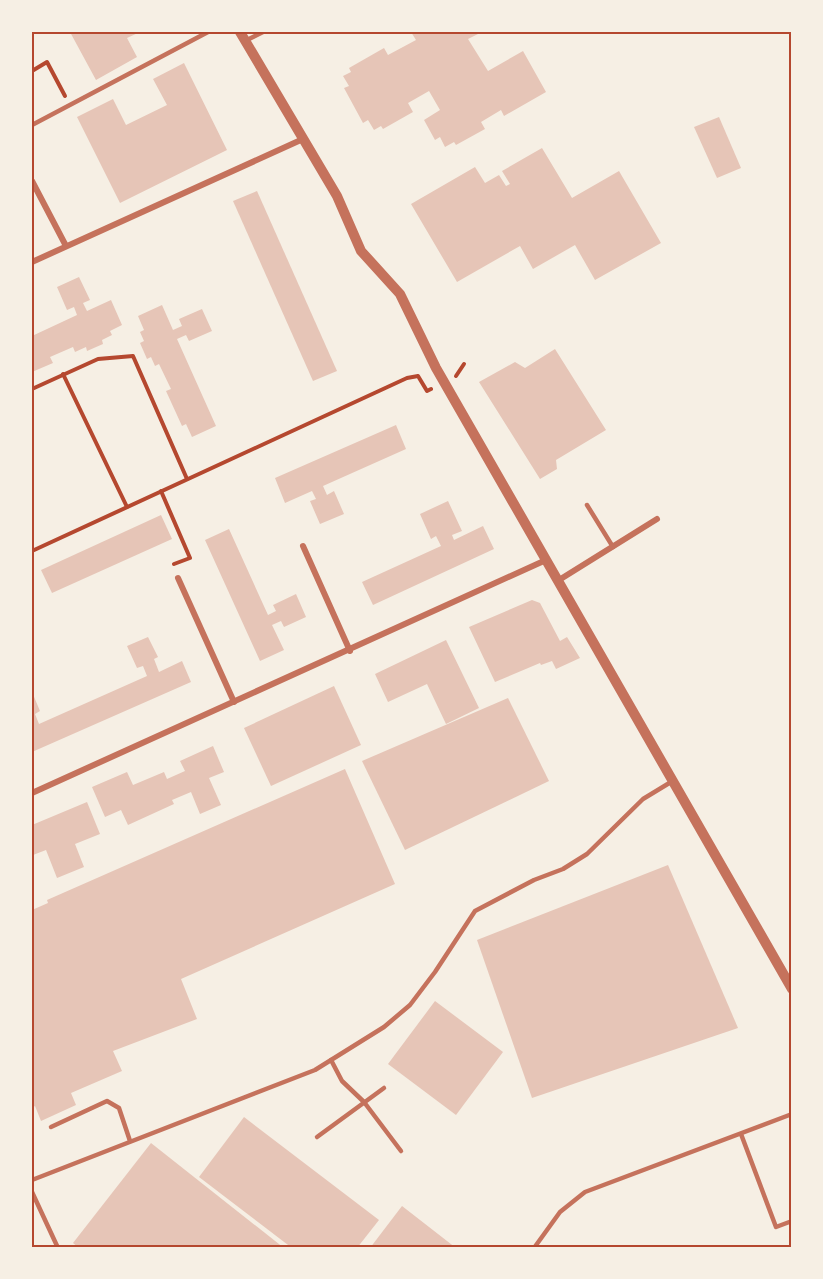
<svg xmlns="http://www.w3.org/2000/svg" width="823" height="1279" font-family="Signika,sans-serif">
<rect width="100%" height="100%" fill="#f6efe4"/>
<g fill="#e6c5b7">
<polygon points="70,32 140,32 127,38 137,57 96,80"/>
<polygon points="411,32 482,32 468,39 488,71 523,51 546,92 504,116 501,110 481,122 485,129 456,145 454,142 445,147 440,137 435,140 424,120 440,110 429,91 408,103 413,112 383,129 381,126 374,130 368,120 363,123 344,88 349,86 343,76 351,72 349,68 384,48 388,55 416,40"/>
<polygon points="184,63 227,150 120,203 77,117 113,99 126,125 167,105 153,79"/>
<polygon points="719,117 741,168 717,178 694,127"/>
<polygon points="542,148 572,198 619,171 661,243 595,280 575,245 533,269 520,246 457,282 411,204 475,167 485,183 499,175 506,186 510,184 502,171"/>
<polygon points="257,191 337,371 313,381 233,201"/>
<polygon points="79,277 90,300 83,303 87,311 111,300 122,325 110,331 112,335 102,340 103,344 87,351 86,347 75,352 73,347 50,357 53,363 32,372 32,336 77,315 74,307 67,310 57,287"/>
<polygon points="162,305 173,330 182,326 179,319 202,309 212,331 189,341 186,335 177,339 216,426 192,437 186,424 182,426 166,391 171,389 159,364 155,366 151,357 147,359 140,343 144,341 140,332 144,330 138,316"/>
<polygon points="555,349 606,430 556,460 557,469 540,479 479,382 515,362 525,368"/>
<polygon points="396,425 406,449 323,486 327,495 334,491 344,514 320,524 310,501 316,499 312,491 285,503 275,478"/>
<polygon points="448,501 462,531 452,535 454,540 483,526 494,549 373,605 362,582 441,546 436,536 431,539 420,514"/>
<polygon points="161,515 172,539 52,593 41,570"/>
<polygon points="229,529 268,615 276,611 273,605 296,594 306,617 284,627 281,621 272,625 284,650 260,661 205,540"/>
<polygon points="532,600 540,603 560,641 567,637 580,658 556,669 552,661 541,665 540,663 495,682 469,627"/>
<polygon points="148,637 158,657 154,659 159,672 182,661 191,682 32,752 32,692 40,711 35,714 39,724 147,676 143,666 137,668 127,646"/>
<polygon points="446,640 479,708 446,724 427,684 388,702 375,674"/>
<polygon points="334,686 361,745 271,786 244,728"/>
<polygon points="508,698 549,781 405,850 362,761"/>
<polygon points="213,746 224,772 209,778 221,805 200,814 191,792 172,800 174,804 128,825 121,810 105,817 92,787 127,772 133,785 164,772 167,779 185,771 180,761"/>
<polygon points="345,769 395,884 181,979 197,1019 113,1051 122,1071 71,1093 76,1105 41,1121 35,1106 32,1108 32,910 48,903 47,900"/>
<polygon points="87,802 100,834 75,844 84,867 57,878 46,850 33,855 32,825"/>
<polygon points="668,865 738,1028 532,1098 477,940"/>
<polygon points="435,1001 503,1052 456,1115 388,1064"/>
<polygon points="244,1117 379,1220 357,1248 292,1248 199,1177"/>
<polygon points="151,1143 284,1248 79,1248 73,1243"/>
<polygon points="402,1206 456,1248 370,1248"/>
</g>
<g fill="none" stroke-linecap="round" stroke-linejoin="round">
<g stroke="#b5482f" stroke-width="4">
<polyline points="32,71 47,62 65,96"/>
<polyline points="63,374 127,507"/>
<polyline points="456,376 464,364"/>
<polyline points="32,389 98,359 133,356 187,479"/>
<polyline points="161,491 190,558 174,564"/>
<polyline points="32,551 407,378 418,376 427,391 431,389"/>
</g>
<g stroke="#c5725c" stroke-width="4.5">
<polyline points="245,41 263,32"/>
<polyline points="32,125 208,32"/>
<polyline points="587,505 613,547"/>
<polyline points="331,1060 342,1081 364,1102 401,1151"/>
<polyline points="51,1127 107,1101 119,1108 130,1141"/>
<polyline points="741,1134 776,1227 792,1221"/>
<polyline points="317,1137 384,1088"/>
<polyline points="32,1180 315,1070 384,1027 410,1005 435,972 475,911 534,880 563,869 587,854 643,799 671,782"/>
<polyline points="32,1192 58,1248"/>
<polyline points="534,1248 560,1212 585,1192 792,1114"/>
</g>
<g stroke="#c5725c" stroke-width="6">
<polyline points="32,181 66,246"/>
<polyline points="32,262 303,139"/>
<polyline points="303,546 350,651"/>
<polyline points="178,578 234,702"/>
<polyline points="559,580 657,519"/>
<polyline points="32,793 546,560"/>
</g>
<polyline stroke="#c5725c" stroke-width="10" points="240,32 337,196 361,251 400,294 436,368 792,989"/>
</g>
<rect width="823" height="1279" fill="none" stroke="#f6efe4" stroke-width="66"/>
<rect x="33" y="33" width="757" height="1213" fill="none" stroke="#b5482f" stroke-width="2"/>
</svg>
